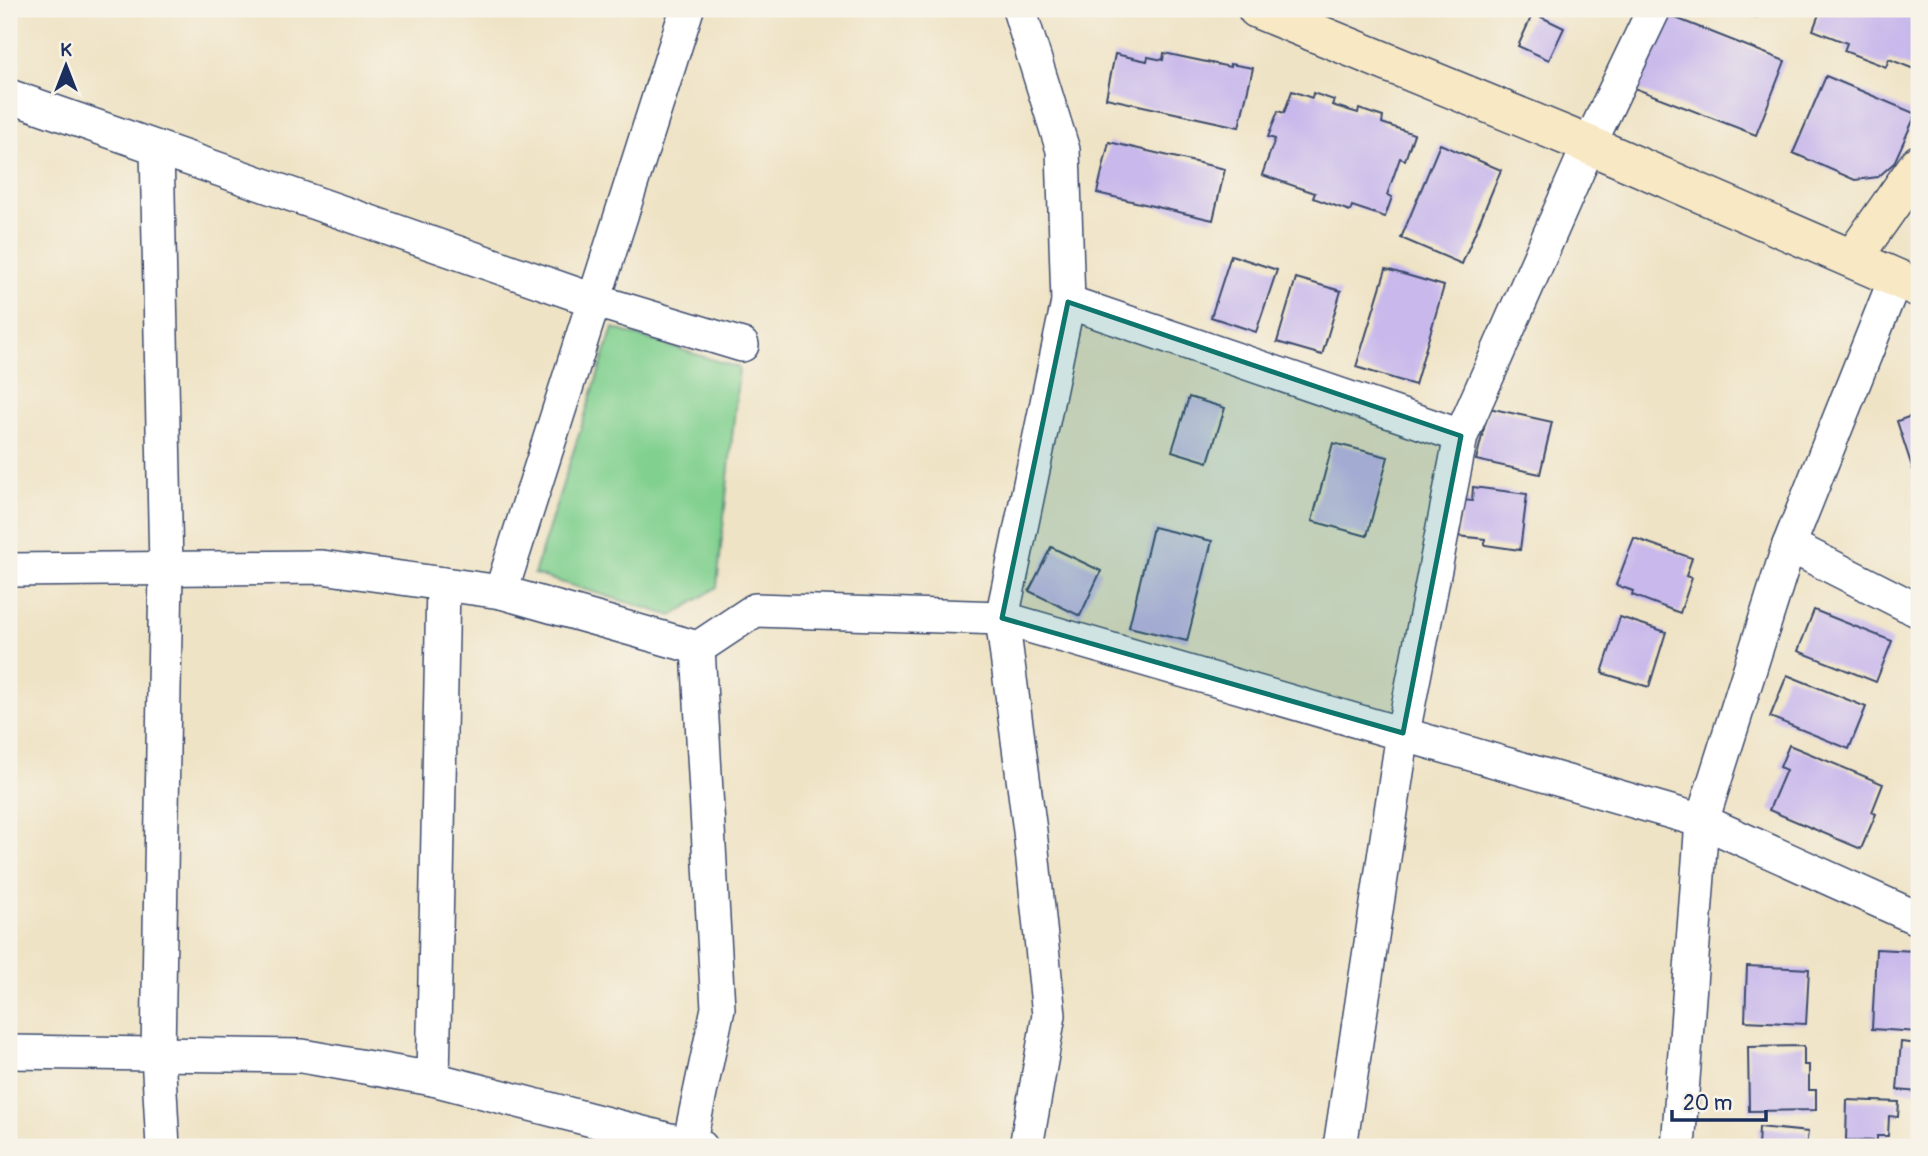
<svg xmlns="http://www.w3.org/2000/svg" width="1928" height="1156" font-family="Pangolin,sans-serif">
<rect width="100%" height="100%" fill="#f7f3e8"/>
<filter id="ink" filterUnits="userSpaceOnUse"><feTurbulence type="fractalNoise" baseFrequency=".0143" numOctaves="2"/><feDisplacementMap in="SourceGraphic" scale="14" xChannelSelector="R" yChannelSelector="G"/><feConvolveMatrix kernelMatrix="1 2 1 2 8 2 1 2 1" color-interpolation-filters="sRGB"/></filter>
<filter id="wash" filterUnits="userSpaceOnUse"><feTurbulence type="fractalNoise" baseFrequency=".00686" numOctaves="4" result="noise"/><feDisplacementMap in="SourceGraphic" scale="28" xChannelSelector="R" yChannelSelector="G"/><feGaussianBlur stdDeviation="1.57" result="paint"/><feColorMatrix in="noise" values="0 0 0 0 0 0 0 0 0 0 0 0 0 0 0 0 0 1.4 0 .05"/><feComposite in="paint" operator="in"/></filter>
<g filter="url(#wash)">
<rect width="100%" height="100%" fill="#efe3c5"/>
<polygon fill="#81d08f" stroke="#4e8076" stroke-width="2" points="613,328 739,368 717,587 672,616 534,574"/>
<g id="blocks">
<g fill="#c8b8eb">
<polygon points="1734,9 1759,9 1756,17"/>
<polygon points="1821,9 1902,9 1919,15 1919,71 1889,59 1886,67 1844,51 1847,43 1813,30"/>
<polygon points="1533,13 1564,28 1549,60 1518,46"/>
<polygon points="1663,13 1785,61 1756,135 1634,88"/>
<polygon points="1164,53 1230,67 1230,64 1253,68 1239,127 1106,98 1115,54 1147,61 1148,57 1163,60"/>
<polygon points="1826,76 1916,114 1894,163 1878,177 1855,180 1793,153"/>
<polygon points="1292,91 1312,98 1313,93 1334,100 1332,105 1358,113 1359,109 1383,117 1382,123 1414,134 1405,160 1400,158 1387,195 1392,197 1385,217 1352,206 1350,211 1313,198 1315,193 1262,175 1275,139 1268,137 1278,111 1284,113"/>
<polygon points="1109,142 1225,169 1213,220 1097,193"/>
<polygon points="1440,144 1501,170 1462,264 1401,238"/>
<polygon points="1231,255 1277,270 1256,332 1211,317"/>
<polygon points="1386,269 1444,286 1415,385 1356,367"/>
<polygon points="1296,278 1341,291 1322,355 1277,342"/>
<polygon points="1189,397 1225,408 1208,462 1172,451"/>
<polygon points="1919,402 1919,488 1897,421 1914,415 1911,405"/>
<polygon points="1489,408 1552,422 1540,474 1476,460"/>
<polygon points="1333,443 1388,457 1367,536 1312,521"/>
<polygon points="1473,487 1527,494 1520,550 1485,545 1485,539 1458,536 1463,500 1472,501"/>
<polygon points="1153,527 1212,541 1187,641 1129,627"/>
<polygon points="1634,538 1692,558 1686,576 1692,578 1680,613 1632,595 1633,591 1616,585"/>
<polygon points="1051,547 1101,571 1080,616 1029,591"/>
<polygon points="1814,610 1892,641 1876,682 1798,651"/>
<polygon points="1620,617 1666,632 1649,687 1602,673"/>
<polygon points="1787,675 1866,707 1849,749 1770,717"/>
<polygon points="1789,745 1883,784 1872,812 1876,814 1861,849 1769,810 1786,770 1780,767"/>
<polygon points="1876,949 1915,951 1914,960 1919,961 1919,1032 1872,1029"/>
<polygon points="1747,966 1809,969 1806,1024 1745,1021"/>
<polygon points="1901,1042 1919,1044 1919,1092 1897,1090"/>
<polygon points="1804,1046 1804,1065 1809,1065 1809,1090 1816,1090 1816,1110 1749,1111 1748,1047"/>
<polygon points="1847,1100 1899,1102 1898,1117 1889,1116 1888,1136 1877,1136 1877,1141 1846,1140"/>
<polygon points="1759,1127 1808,1132 1806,1147 1758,1147"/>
</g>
</g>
</g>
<g filter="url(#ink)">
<use href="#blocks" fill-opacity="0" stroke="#3b4a6d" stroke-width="2"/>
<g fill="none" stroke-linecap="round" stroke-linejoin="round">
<defs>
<g id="street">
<polyline points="687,9 501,592 698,648 755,610 1002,618 1702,821 1919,919"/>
<polyline points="1019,9 1063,150 1068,302 1002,618 1030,831 1049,1015 1026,1147"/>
<polyline points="9,96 596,301 742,345"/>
<polyline points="157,148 166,568 158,1054 163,1147"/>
<polyline points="1068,302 1461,436"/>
<polyline points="1789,545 1919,611"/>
<polyline points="9,570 322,567 501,592"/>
<polyline points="443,584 433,1079 689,1145 688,1147"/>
<polyline points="698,648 718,1008 689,1145 701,1147"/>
<polyline points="9,1052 302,1056 433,1079"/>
<polyline points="1340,1147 1403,733 1461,436 1589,145 1654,9"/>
<polyline points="1678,1147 1702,821 1789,545 1896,277"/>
</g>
<g id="secondary">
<polyline points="1257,9 1589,145 1919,288"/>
<polyline points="1853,258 1919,164"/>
</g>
</defs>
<use href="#street" stroke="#3b4a6d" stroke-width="36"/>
<use href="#secondary" stroke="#3b4a6d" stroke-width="41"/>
<use href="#street" stroke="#fff" stroke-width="33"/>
<use href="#secondary" stroke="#f8e8c3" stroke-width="38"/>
</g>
</g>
<path fill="#0f766e" fill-opacity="0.2" stroke="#0f766e" stroke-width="5" stroke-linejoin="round" d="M 1068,302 L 1461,436 L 1403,733 L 1002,618 Z"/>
<rect width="1928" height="1156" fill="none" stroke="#f7f3e8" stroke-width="35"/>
<g transform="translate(66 66)" stroke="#f7f3e8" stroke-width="5" paint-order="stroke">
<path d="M0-5L12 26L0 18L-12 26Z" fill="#1b2f5e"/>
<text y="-10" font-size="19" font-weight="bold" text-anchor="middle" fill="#1b2f5e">K</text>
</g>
<path d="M1672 1110v10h94v-10" fill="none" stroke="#1b2f5e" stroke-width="3.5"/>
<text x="1683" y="1110" font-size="21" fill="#1b2f5e" stroke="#f7f3e8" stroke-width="5" paint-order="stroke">20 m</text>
</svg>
